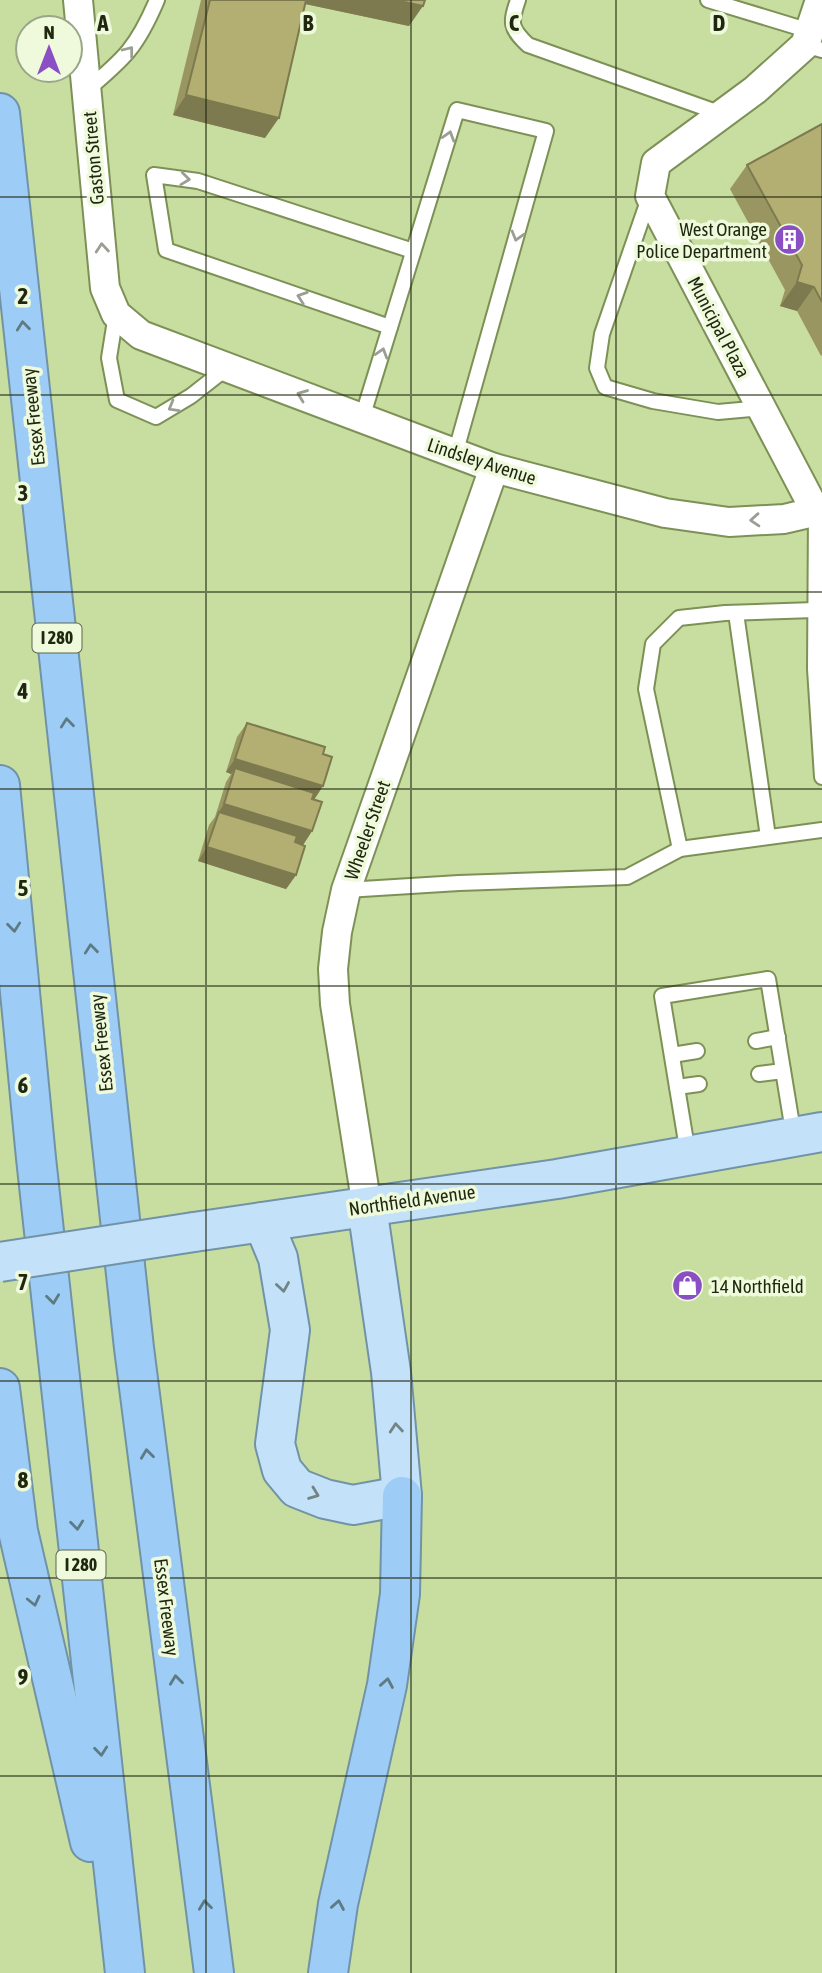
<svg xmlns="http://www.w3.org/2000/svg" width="822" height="1973" font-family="'Asap Condensed',sans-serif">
<rect width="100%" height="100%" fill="#c8dea0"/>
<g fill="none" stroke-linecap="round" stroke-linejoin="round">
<defs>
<g id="service">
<path d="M 518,0 C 510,23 510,28 528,45 L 722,114"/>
<polyline points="708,0 810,31"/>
<polyline points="805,45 822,50"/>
<path d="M 87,90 C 125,58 137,47 157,0"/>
<polyline points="649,198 602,334 597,368 605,387 653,401 718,412 762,408"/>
<polyline points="116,314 109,358 117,400 156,417 191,396 228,367"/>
<polyline points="390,327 166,250 154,175 198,181 413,251"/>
<polyline points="362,418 457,110 546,131 455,454"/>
<polyline points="816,512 815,669 822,777"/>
<polyline points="736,613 768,837"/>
<polyline points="680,849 646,689 653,644 679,618 725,613 815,610"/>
<polyline points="346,890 459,883 627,877 680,849 822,830"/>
<polyline points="756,1041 778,1037"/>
<polyline points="672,1055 697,1051"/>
<polyline points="759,1074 783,1071"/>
<polyline points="677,1087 699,1084"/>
<polyline points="688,1154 662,996 768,979 794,1137"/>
</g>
<g id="minor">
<polyline points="78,0 105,288 116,314 141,335 494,468 665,513 729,522 784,519 822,510"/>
<polyline points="816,512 650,196 656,163 755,90 805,45 820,0"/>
<polyline points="367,1207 335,1004 333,969 337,932 346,890 494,468"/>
</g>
<g id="primary">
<polyline points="263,1222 278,1258 290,1330 275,1444 282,1470 297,1488 325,1499 353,1505 402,1496 391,1372 367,1207"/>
<polyline points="194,1232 557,1179 822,1132"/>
</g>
<g id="motorway">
<polyline points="0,113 134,1348 214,1973"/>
<polyline points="0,785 36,1158 125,1973"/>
<polyline points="0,1388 18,1531 90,1842"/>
<polyline points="328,1973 338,1904 387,1685 400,1594 402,1496"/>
</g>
</defs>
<use href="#service" stroke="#7d9156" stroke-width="18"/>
<use href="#minor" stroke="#7d9156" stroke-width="32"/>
<use href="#primary" stroke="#7193a5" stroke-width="42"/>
<use href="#motorway" stroke="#7193a5" stroke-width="42"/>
<use href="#service" stroke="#fff" stroke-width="14"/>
<use href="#minor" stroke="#fff" stroke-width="28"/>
<use href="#primary" stroke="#c4e1fa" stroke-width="38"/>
<use href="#motorway" stroke="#9dcdf6" stroke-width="38"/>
<defs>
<polyline id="primary-bridge" points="0,1262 194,1232"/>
</defs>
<use href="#primary-bridge" stroke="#7193a5" stroke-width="42" stroke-linecap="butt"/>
<use href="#primary-bridge" stroke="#c4e1fa" stroke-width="38"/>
</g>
<g fill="#9a9661">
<polygon points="201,0 425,0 409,26 305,4 265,138 173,115"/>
<polygon points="822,124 822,355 821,356 797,311 780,306 785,290 730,189 747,165"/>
<polygon points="247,723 323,754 314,800 312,831 303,845 296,875 286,889 198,861 209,825 215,817 226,782 231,774 226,772 237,737"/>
</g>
<g fill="#7d7a4f">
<polygon points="297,0 395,0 423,6 409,26 296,2"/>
<polygon points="186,95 279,118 265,138 173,115"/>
<polygon points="797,282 814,287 797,311 780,306"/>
<polygon points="235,759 323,786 314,800 235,768 231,774 226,772"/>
<polygon points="224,804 312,831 303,845 219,812"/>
<polygon points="207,847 296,875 286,889 198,861"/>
</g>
<g fill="#b3ae71" stroke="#7d7a4f" stroke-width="2">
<polygon points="210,0 306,0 279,118 186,95"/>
<polygon points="395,0 425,0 423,6"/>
<polygon points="822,124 822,302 814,287 797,282 802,265 747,165"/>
<polygon points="247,723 325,747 323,754 332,757 323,786 235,759"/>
<polygon points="235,768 314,793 312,799 322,802 312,831 224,804"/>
<polygon points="219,812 297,836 295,842 305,846 296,875 207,847"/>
</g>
<defs><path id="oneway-chevron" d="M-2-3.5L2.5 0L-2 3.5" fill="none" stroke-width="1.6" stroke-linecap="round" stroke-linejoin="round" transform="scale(1.75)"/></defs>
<g stroke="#9a9e93">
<use href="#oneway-chevron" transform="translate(129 51) rotate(-52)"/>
<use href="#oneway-chevron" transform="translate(449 136) rotate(-73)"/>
<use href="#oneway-chevron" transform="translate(185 179) rotate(7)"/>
<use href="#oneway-chevron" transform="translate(517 236) rotate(106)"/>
<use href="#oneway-chevron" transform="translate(102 248) rotate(-95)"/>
<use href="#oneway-chevron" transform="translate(302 297) rotate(-161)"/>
<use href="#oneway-chevron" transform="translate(382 353) rotate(-73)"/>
<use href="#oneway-chevron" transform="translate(302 395) rotate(-159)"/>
<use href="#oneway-chevron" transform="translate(173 407) rotate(150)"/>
<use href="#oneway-chevron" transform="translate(755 520) rotate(176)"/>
</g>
<g stroke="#5e7a82">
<use href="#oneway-chevron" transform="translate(23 326) rotate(-96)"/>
<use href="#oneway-chevron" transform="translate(67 723) rotate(-96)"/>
<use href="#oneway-chevron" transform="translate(14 927) rotate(84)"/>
<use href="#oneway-chevron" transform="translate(91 949) rotate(-96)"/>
<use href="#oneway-chevron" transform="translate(53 1299) rotate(83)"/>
<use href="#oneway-chevron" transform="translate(147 1454) rotate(-97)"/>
<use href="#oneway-chevron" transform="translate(77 1525) rotate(84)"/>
<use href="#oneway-chevron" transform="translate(34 1601) rotate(77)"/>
<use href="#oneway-chevron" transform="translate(176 1680) rotate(-97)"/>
<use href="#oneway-chevron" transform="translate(387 1683) rotate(-80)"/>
<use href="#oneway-chevron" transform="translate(101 1751) rotate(84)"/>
<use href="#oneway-chevron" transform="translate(205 1905) rotate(-97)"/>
<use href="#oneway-chevron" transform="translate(338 1905) rotate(-80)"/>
</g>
<g stroke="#728484">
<use href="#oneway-chevron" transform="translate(283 1287) rotate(81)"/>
<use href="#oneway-chevron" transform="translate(396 1428) rotate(-95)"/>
<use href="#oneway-chevron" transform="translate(314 1494) rotate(21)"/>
</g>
<path fill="none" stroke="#1f270f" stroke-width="2" stroke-opacity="0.55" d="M 206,0 L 206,1973M 411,0 L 411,1973M 616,0 L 616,1973M 0,197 L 822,197M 0,395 L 822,395M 0,592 L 822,592M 0,789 L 822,789M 0,986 L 822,986M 0,1184 L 822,1184M 0,1381 L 822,1381M 0,1578 L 822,1578M 0,1776 L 822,1776"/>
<defs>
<symbol id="building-disc" viewBox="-11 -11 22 22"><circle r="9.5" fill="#8a4ec5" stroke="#eefadb"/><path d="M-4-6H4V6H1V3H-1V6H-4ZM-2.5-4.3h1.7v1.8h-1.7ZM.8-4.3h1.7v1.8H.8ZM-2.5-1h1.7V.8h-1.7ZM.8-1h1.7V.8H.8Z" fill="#fff"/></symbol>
<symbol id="shop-disc" viewBox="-11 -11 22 22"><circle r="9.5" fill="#8a4ec5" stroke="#eefadb"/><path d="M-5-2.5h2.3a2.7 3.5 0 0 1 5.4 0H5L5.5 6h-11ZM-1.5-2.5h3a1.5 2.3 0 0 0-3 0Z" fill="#fff"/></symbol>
</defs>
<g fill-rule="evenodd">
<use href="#building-disc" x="772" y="222" width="35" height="35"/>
<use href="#shop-disc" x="670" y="1268" width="35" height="35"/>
</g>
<g text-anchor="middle" stroke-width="7" stroke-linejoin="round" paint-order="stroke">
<g fill="#eefadb" stroke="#5d664c" stroke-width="2">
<rect x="32.5" y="623.5" width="49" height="29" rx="5"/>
<rect x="56.5" y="1550.5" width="49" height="29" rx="5"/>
</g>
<g font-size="18" font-weight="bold" fill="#1f270f">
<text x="57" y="644">I 280</text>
<text x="81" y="1571">I 280</text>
</g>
<g font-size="19" fill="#1f270f" stroke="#eefadb">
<text transform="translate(93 158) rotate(-95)" y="7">Gaston Street</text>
<text transform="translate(719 327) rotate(62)" y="7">Municipal Plaza</text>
<text transform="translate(33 417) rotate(-96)" y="7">Essex Freeway</text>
<text transform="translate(482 461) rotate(18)" y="7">Lindsley Avenue</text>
<text transform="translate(367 830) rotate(-71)" y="7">Wheeler Street</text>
<text transform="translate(101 1043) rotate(-96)" y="7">Essex Freeway</text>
<text transform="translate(412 1200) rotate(-8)" y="7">Northfield Avenue</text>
<text transform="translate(167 1607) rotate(83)" y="7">Essex Freeway</text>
</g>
<g font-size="19" fill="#1f270f" stroke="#eefadb" text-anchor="end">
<text x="767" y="236">West Orange<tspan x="767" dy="22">Police Department</tspan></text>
<text x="711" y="1293" text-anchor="start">14 Northfield</text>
</g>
</g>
<g font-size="23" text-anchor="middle" font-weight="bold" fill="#1f270f" stroke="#eefadb" stroke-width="7" stroke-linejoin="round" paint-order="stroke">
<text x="103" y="31">A</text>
<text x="308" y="31">B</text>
<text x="514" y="31">C</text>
<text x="719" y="31">D</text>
<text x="23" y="304">2</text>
<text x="23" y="501">3</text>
<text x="23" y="699">4</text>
<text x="23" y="896">5</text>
<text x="23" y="1093">6</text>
<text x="23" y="1290">7</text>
<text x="23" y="1488">8</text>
<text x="23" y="1685">9</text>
</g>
<g transform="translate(49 49)"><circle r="33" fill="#eefadb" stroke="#9ba689" stroke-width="2"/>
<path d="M0-5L12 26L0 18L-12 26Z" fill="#8a4ec5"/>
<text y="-10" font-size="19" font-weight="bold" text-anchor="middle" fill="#1f270f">N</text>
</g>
</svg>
